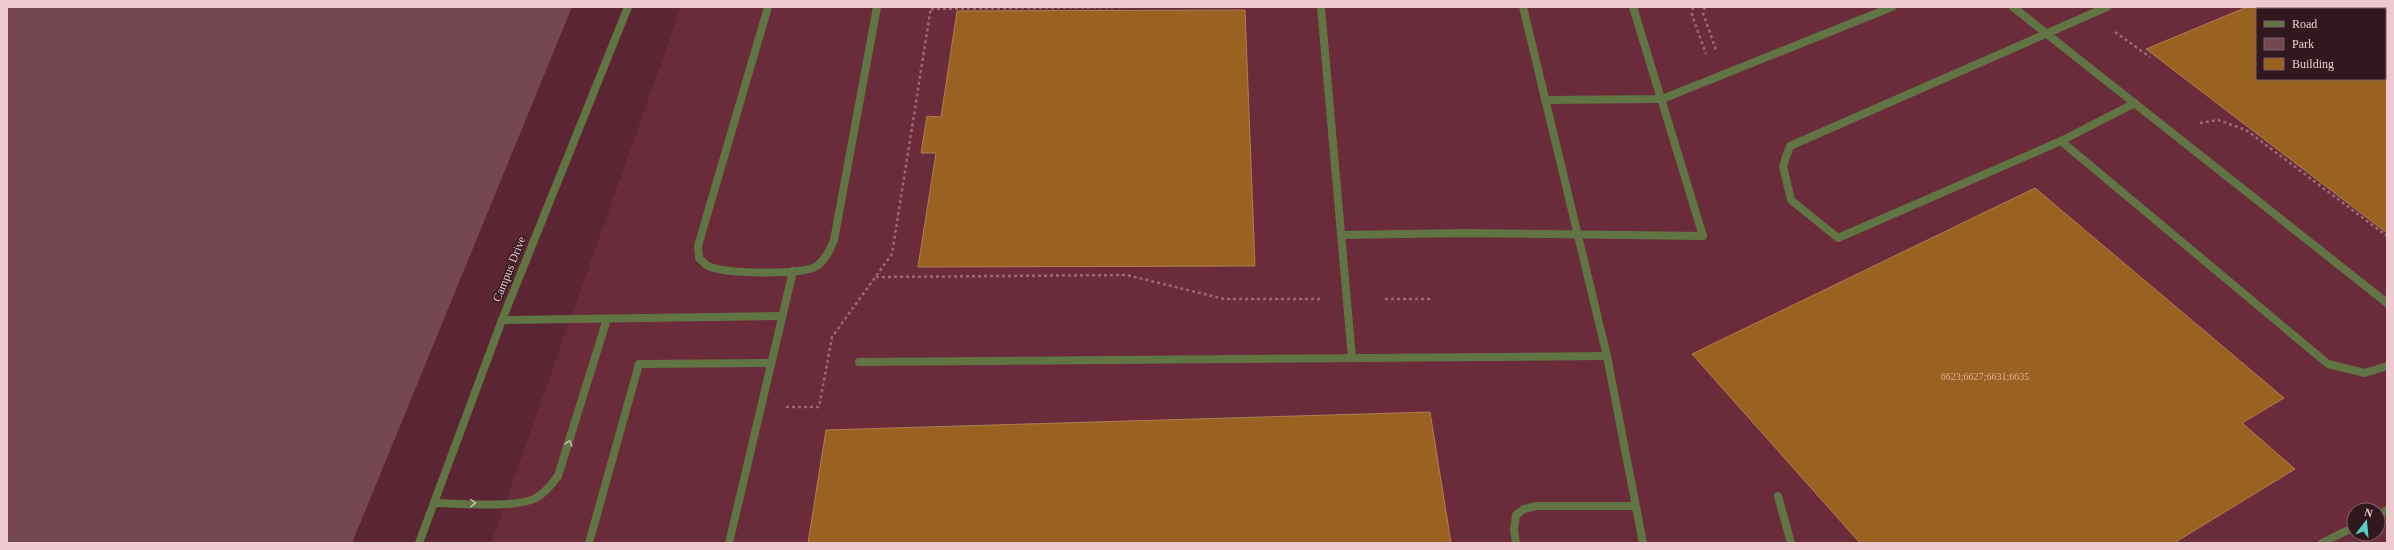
<svg xmlns="http://www.w3.org/2000/svg" width="2394" height="550" font-family="'Times New Roman',serif">
<rect width="100%" height="100%" fill="#5c2533"/>
<path fill="#6a2b3b" fill-rule="evenodd" d="M 681,7 L 2387,7 L 2387,543 L 491,543 ZM 2257,9 L 2385,9 L 2385,79 L 2257,79 ZM 2354,510 L 2378,510 L 2378,534 L 2354,534 Z"/>
<polygon fill="#754750" points="7,7 572,7 352,543 7,543"/>
<g fill="#9a6221" stroke="#ac8052" fill-rule="evenodd">
<path d="M 2247,7 L 2387,7 L 2387,233 L 2146,49 ZM 2257,9 L 2385,9 L 2385,79 L 2257,79 Z"/>
<polygon points="1245,10 1255,266 918,267 936,153 921,153 927,116 941,117 957,11"/>
<polygon points="2035,188 2284,398 2242,423 2295,469 2174,543 1860,543 1692,354"/>
<polygon points="1430,412 1451,543 808,543 826,430"/>
</g>
<g fill="none" stroke-linecap="round" stroke-linejoin="round">
<g stroke="#986974" stroke-width="2.5" stroke-dasharray="3 3" stroke-linecap="butt">
<polyline points="1693,7 1692,15 1706,54"/>
<polyline points="1705,7 1703,13 1716,50"/>
<polyline points="931,9 1127,7"/>
<polyline points="2115,32 2150,57"/>
<polyline points="2200,123 2218,120 2246,130 2387,236"/>
<polyline points="876,277 1127,275 1224,299 1322,299"/>
<polyline points="1385,299 1433,299"/>
<polyline points="786,407 819,407 832,337 892,254 931,7"/>
</g>
<g stroke="#617443" stroke-width="8">
<path d="M 768,7 L 698,246 L 699,258 C 702,261 705,264 708,266 C 724,274 799,275 815,267 C 825,261 830,250 834,240 L 877,7"/>
<polyline points="1321,7 1352,358"/>
<polyline points="1523,7 1607,356 1643,543"/>
<polyline points="2013,7 2387,303"/>
<polyline points="2107,7 1790,146 1783,166 1791,200 1838,238 2061,141 2135,103"/>
<polyline points="1545,100 1662,99 1892,7"/>
<polyline points="2061,141 2328,364 2365,373 2387,366"/>
<polyline points="1341,235 1465,233 1703,236 1633,7"/>
<polyline points="502,320 782,316"/>
<polyline points="859,362 1607,356"/>
<polyline points="1778,496 1791,543"/>
<path d="M 434,503 C 460,503 513,509 536,498 C 545,493 552,484 558,476 L 607,319"/>
<polyline points="2378,515 2387,510"/>
<polyline points="589,543 639,364 771,363"/>
<polyline points="729,543 793,271"/>
<polyline points="1516,543 1514,530 1516,515 1524,509 1536,506 1635,506"/>
<polyline points="2322,543 2354,527"/>
</g>
<polyline stroke="#617443" stroke-width="8" points="419,543 502,320 628,7"/>
</g>
<defs><path id="oneway-chevron" d="M-2-3.5L2.5 0L-2 3.5" fill="none" stroke-width="1.6" stroke-linecap="round" stroke-linejoin="round"/></defs>
<g stroke="#ccb5ae">
<use href="#oneway-chevron" transform="translate(569 443) rotate(-73)"/>
<use href="#oneway-chevron" transform="translate(473 503) rotate(-1)"/>
</g>
<g text-anchor="middle" stroke-width="3" stroke-linejoin="round" paint-order="stroke">
<g font-size="10" fill="#dab1a5">
<text x="1985" y="380">6623;6627;6631;6635</text>
</g>
<g font-size="12" fill="#efcbd1" stroke="#31181e">
<text transform="translate(509 269) rotate(-68)" y="4">Campus Drive</text>
</g>
</g>
<rect width="2394" height="550" fill="none" stroke="#efcbd1" stroke-width="16"/>
<rect x="2256" y="8" width="130" height="72" fill="#31181e" stroke="#7d6066"/>
<rect x="2264" y="21" width="20" height="6" fill="#617443" stroke="#7d6066"/>
<text x="2292" y="28" font-size="12" fill="#efcbd1">Road</text>
<rect x="2264" y="38" width="20" height="12" fill="#754750" stroke="#7d6066"/>
<text x="2292" y="48" font-size="12" fill="#efcbd1">Park</text>
<rect x="2264" y="58" width="20" height="12" fill="#9a6221" stroke="#7d6066"/>
<text x="2292" y="68" font-size="12" fill="#efcbd1">Building</text>
<g transform="translate(2366 522) rotate(16)"><circle r="19" fill="#31181e" stroke="#7d6066"/>
<path d="M0-3L7 15L0 10L-7 15Z" fill="#57cec2"/>
<text y="-6" font-size="11" font-weight="bold" text-anchor="middle" fill="#efcbd1">N</text>
</g>
</svg>
